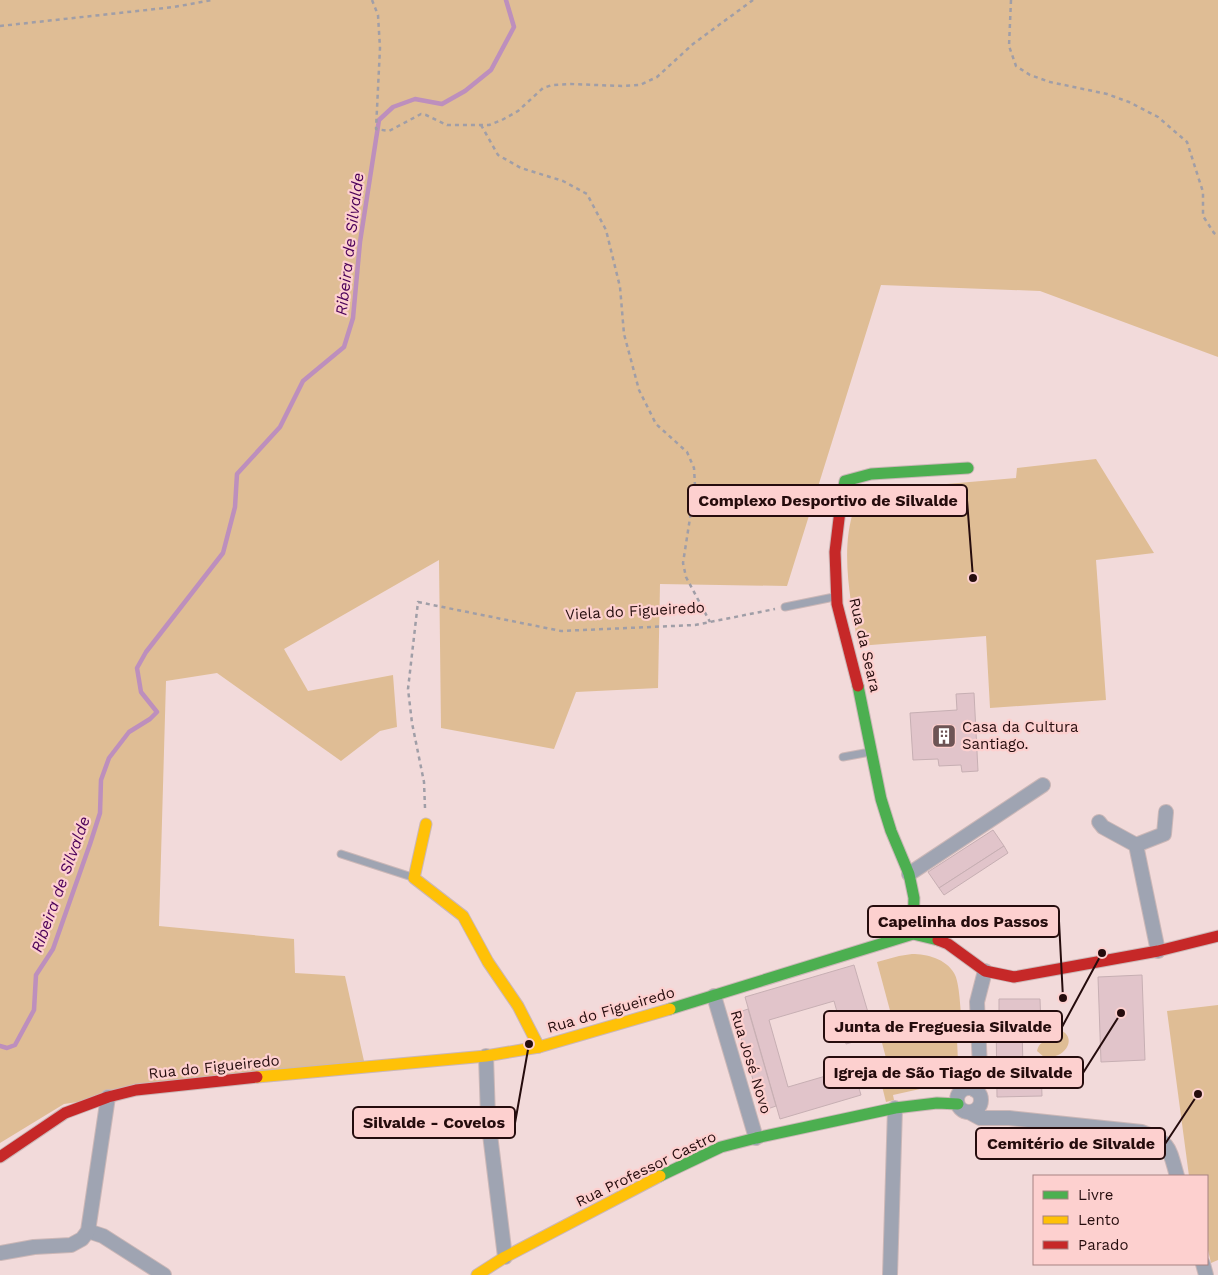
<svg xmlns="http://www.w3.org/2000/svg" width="1218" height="1275" font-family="'Work Sans',sans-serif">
<rect width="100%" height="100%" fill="#f2dada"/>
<g fill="#dfbd95">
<polygon points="0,0 1218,0 1218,357 1040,291 881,285 787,586 660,584 658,688 576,692 554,749 441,728 439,560 284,649 308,691 393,675 397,727 380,731 341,761 217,673 166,681 159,926 294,939 295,973 345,976 364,1061 64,1104 0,1143"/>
<path d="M 1096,459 L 1154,553 L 1096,560 L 1106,700 L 990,708 L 986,636 L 858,646 C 851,599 838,547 857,501 L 909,492 L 935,485 L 1016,478 L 1017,468 Z"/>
<path d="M 912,954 C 927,954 946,959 954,973 C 959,981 960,1003 961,1013 L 956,1015 L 959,1086 L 949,1089 L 947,1083 L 893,1095 L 894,1100 L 886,1102 L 876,1062 L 886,1058 L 877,1024 L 892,1018 L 877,962 L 899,956 Z"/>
<polygon points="1218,1005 1218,1260 1211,1263 1207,1246 1207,1176 1189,1176 1167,1011"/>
<path d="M 1060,1030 C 1078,1037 1066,1060 1044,1057 L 1037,1051 C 1039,1042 1043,1043 1049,1039 C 1054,1035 1053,1032 1060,1030 Z"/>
</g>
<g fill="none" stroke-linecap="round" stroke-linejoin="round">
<polyline stroke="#bd8fbd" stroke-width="4.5" points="0,1046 7,1048 15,1045 34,1010 36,975 53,949 90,844 100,813 101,780 109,758 129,732 150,719 157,712 141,692 137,668 146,652 223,553 235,507 237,474 280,427 303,381 344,347 353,318 360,242 379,120 393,107 415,99 442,104 465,91 491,70 514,27 506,0"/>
</g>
<g fill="#e1c4ca" stroke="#c7afb3">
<polygon points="974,693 978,771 962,772 961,765 939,766 938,759 913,760 910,713 957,710 956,694"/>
<polygon points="993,830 1004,846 939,888 928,872"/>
<polygon points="1004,846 1008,853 944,895 939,888"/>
<polygon points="854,965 875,1036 846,1044 834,1001 769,1020 788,1087 853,1068 861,1095 780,1119 745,997"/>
<polygon points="1142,975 1145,1060 1101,1062 1098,977"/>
<polygon points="999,999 1040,999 1041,1027 1022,1027 1023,1068 1041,1068 1042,1096 997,1097 996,1014 999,1014"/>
<polygon points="748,1009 776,1106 762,1111 734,1014"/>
</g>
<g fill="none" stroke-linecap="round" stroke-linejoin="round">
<defs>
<g id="lane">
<polyline points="785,607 834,597"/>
<polyline points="843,757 870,752"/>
<polyline points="341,854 412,877"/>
</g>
<g id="street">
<polyline points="1099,822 1103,827 1136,845 1158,951"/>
<polyline points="1136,845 1164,834 1166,812"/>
<polyline points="909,874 1043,785"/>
<polyline points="714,996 756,1138"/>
<polyline points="486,1056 488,1118 505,1257"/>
<circle cx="969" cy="1100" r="12"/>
<polyline points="975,1090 980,1068 977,1002 985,971"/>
<path d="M 969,1112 L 980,1118 L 1009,1118 L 1142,1132 C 1171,1142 1169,1149 1177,1176"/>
<polyline points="88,1231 103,1236 164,1275"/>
<polyline points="0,1253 34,1247 71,1245 82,1239 88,1231 108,1097"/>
<polyline points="1203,1264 1206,1275"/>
<polyline points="890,1275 895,1108"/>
</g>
<g id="fast">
<polyline points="841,502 845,481 871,474 968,468"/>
<polyline points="858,686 881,799 891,831 909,874 914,898 913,934"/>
<polyline points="670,1009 913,934 938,940"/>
<polyline points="660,1176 721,1147 756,1138 895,1108 937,1103 958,1104"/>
</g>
<g id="slow">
<polyline points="426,824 414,878 463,916 488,962 518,1006 539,1047"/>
<polyline points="257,1077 486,1056 539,1047 670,1009"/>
<polyline points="477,1275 505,1257 660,1176"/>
</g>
<g id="jam">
<polyline points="841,502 835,552 837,604 858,686"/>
<polyline points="938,940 948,944 985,971 1014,977 1158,951 1218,936"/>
<polyline points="0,1157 65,1113 108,1097 136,1090 257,1077"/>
</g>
</defs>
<use href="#lane" stroke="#cbb7b7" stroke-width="9"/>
<use href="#street" stroke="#cbb7b7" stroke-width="16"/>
<use href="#fast" stroke="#cbb7b7" stroke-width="13"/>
<use href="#slow" stroke="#cbb7b7" stroke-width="13"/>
<use href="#jam" stroke="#cbb7b7" stroke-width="13"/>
<g stroke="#a09ea7" stroke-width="2.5" stroke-dasharray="4 4" stroke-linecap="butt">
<polyline points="372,0 378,15 380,48 376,129 389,131 421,114 426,115 447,125 489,125 502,120 518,111 543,88 552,85 571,84 622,86 640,85 657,77 693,44 753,0"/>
<polyline points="1011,0 1009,46 1016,66 1030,75 1050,82 1107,94 1129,102 1158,117 1187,142 1203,192 1203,216 1214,233 1218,236"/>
<polyline points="0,26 174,7 212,0"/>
<polyline points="481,125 498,155 521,168 563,181 587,194 606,230 620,287 624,334 639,390 656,424 687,452 694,468 695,486 683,563 686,577 710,622"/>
<polyline points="425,808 424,782 412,723 408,689 418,602 561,631 695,625 775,609"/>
</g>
<use href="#lane" stroke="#9fa4b2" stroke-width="7"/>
<use href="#street" stroke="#9fa4b2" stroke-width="14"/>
<use href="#fast" stroke="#4caf50" stroke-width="11"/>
<use href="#slow" stroke="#ffc107" stroke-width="11"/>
<use href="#jam" stroke="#c62828" stroke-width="11"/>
</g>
<defs>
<symbol id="building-square" viewBox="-11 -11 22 22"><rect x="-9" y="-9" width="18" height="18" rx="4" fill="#6d5455" stroke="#fdd0cf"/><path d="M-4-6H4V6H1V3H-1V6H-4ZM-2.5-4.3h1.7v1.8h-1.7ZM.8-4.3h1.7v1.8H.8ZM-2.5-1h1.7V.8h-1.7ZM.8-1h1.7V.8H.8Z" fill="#fff"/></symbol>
</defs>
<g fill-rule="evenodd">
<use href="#building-square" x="930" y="722" width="28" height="28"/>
</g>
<g text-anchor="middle" stroke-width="4.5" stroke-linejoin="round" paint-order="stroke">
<g font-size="15" fill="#250c0d" stroke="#fdd0cf">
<text transform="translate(635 611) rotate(-3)" y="5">Viela do Figueiredo</text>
<text transform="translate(865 645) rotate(77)" y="5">Rua da Seara</text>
<text transform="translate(611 1010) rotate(-16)" y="5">Rua do Figueiredo</text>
<text transform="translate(751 1062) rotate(73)" y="5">Rua José Novo</text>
<text transform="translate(214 1067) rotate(-6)" y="5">Rua do Figueiredo</text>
<text transform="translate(646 1169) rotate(-26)" y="5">Rua Professor Castro</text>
</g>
<g font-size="15" fill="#250c0d" stroke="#fdd0cf" text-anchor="start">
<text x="962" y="732">Casa da Cultura<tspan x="962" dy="17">Santiago.</tspan></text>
</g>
<g font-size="16" font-style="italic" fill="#4c0059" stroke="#fdd0cf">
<text transform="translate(349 244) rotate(-83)" y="6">Ribeira de Silvalde</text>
<text transform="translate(60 884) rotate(-70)" y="6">Ribeira de Silvalde</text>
</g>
</g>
<path fill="none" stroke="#250c0d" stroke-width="2" d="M973 578L967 500M1063 998L1059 921M1102 953L1062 1027M1121 1013L1083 1073M529 1044L515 1123M1198 1094L1165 1144"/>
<g fill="#250c0d" stroke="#fdd0cf" stroke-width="2">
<circle cx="973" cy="578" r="5"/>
<circle cx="1063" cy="998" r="5"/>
<circle cx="1102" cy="953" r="5"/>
<circle cx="1121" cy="1013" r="5"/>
<circle cx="529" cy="1044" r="5"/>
<circle cx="1198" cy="1094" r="5"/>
</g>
<g fill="#fdd0cf" stroke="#250c0d" stroke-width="2">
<rect x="688" y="485" width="279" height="31" rx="5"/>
<rect x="868" y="906" width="191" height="31" rx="5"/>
<rect x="824" y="1011" width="238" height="31" rx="5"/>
<rect x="824" y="1057" width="259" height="31" rx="5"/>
<rect x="353" y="1107" width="162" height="31" rx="5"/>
<rect x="976" y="1128" width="189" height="31" rx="5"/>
</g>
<g font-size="16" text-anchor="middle" font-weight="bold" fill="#250c0d">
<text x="828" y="506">Complexo Desportivo de Silvalde</text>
<text x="963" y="927">Capelinha dos Passos</text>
<text x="943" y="1032">Junta de Freguesia Silvalde</text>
<text x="953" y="1078">Igreja de São Tiago de Silvalde</text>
<text x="434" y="1128">Silvalde - Covelos</text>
<text x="1071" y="1149">Cemitério de Silvalde</text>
</g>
<rect x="1033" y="1175" width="175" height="90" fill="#fdd0cf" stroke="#a78281"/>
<rect x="1043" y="1191" width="25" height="8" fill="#4caf50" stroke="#a78281"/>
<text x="1078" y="1200" font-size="15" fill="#250c0d">Livre</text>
<rect x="1043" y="1216" width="25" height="8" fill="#ffc107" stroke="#a78281"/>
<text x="1078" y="1225" font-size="15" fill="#250c0d">Lento</text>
<rect x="1043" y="1241" width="25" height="8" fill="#c62828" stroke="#a78281"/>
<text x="1078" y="1250" font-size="15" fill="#250c0d">Parado</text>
</svg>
